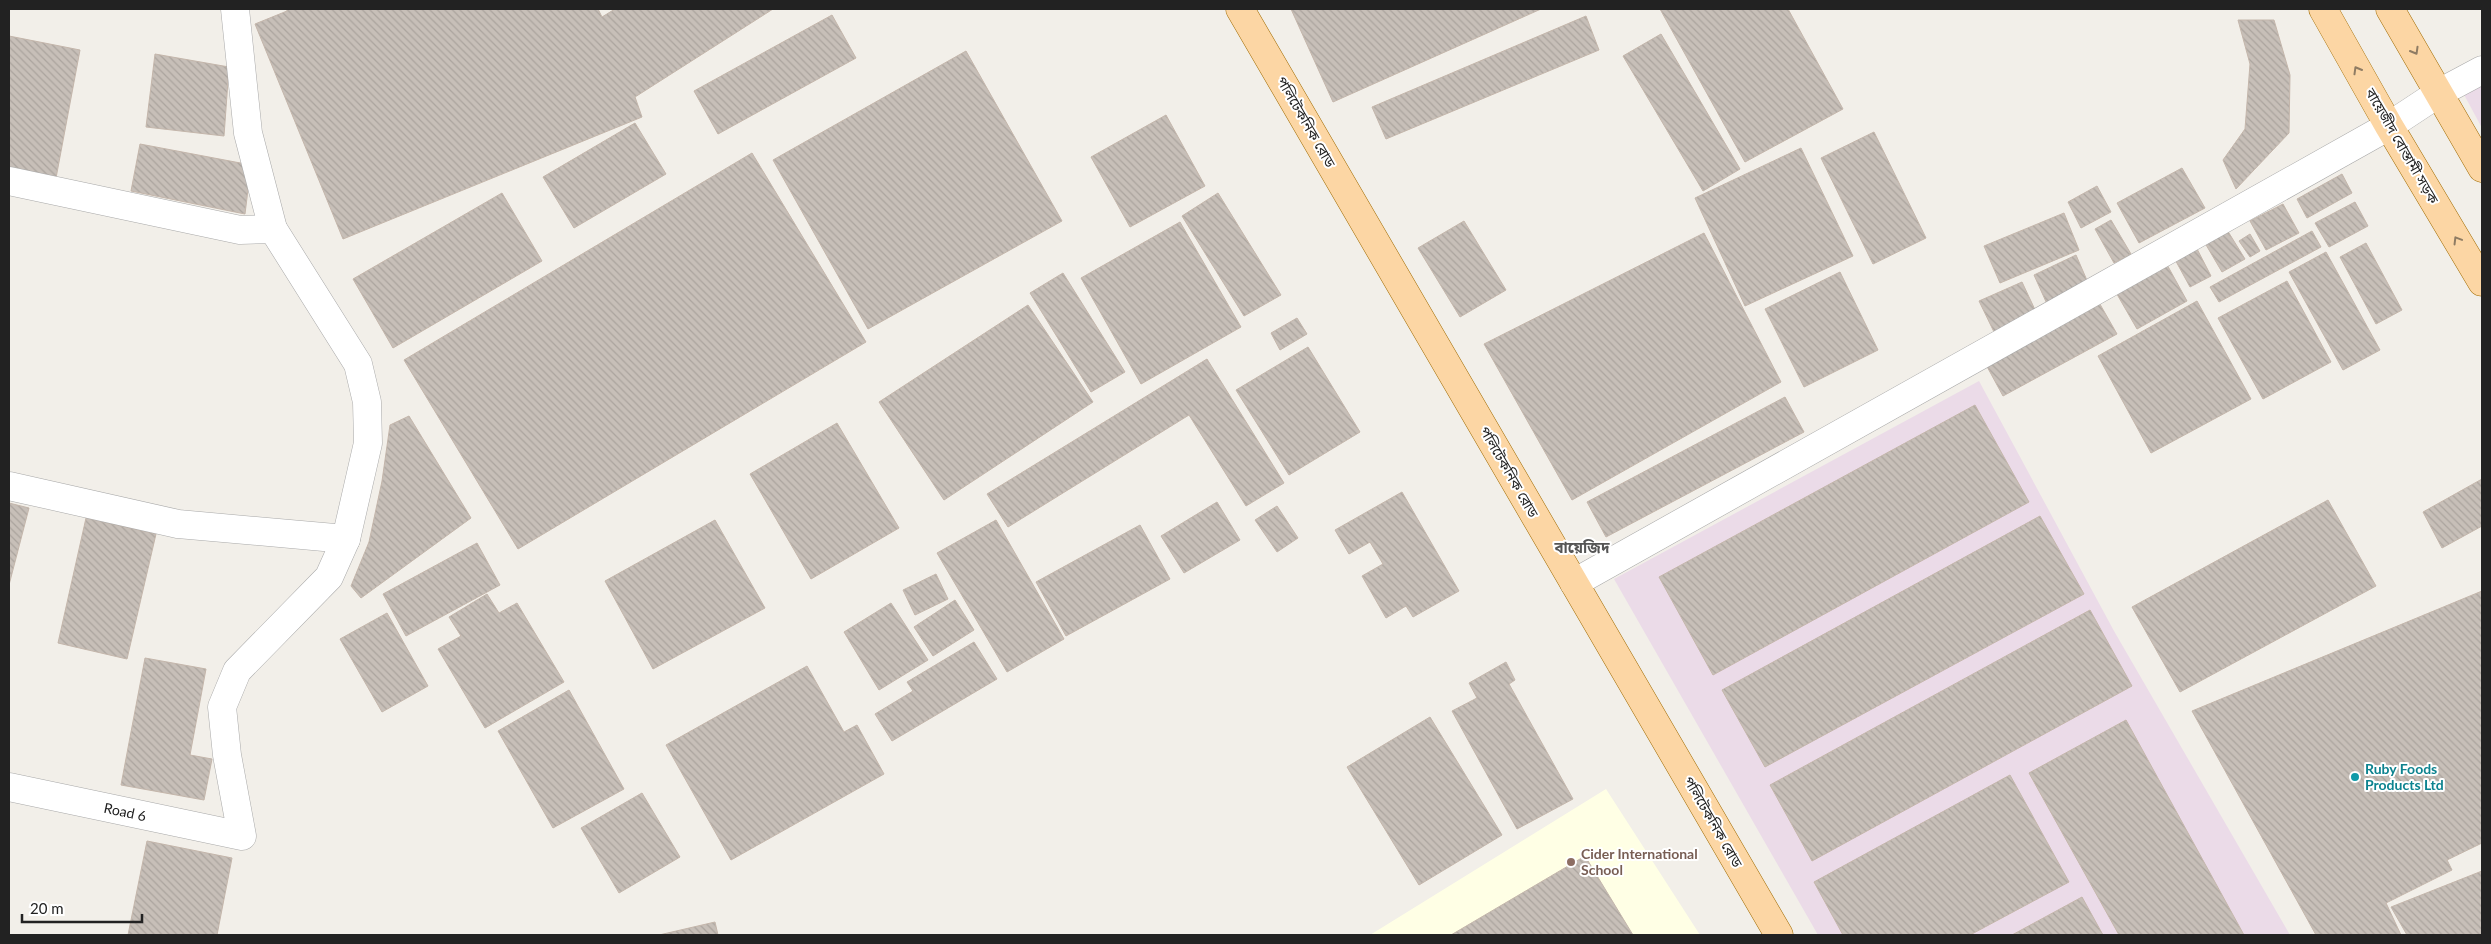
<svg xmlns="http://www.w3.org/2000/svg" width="2491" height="944" font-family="Lato,'Noto Sans Bengali',sans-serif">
<defs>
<pattern id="building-back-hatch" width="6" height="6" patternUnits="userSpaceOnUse" patternTransform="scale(1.25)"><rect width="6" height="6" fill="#c7bfb8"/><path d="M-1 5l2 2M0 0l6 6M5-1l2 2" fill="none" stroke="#aba49e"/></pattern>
</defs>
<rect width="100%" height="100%" fill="#f2efe9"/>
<g fill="#ebdbe8">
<polygon points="2482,78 2482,128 2461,89"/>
<polygon points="1979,381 2114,631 2290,935 1818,935 1614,579"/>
</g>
<polygon fill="#ffffe5" points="1606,789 1700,935 1370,935"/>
<g fill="url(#building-back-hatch)" stroke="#c4b6ab">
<polygon points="287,9 598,9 602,17 615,9 773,9 635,97 642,117 343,239 255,24 287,11"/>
<polygon points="1291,9 1541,9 1333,102"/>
<polygon points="1660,9 1788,9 1843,109 1745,162"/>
<polygon points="832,15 856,58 718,134 694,91"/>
<polygon points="1586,16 1599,50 1386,139 1372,107"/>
<polygon points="2238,20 2274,20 2290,75 2289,133 2236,189 2223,160 2245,129 2250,64"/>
<polygon points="1661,34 1740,169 1703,191 1623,56"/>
<polygon points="9,36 80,50 56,178 9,169"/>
<polygon points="966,51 1062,221 868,329 773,160"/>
<polygon points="155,54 229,67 224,136 146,127"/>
<polygon points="1166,115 1205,186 1130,227 1091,157"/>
<polygon points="635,123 666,174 574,228 543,177"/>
<polygon points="1874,132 1926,238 1873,264 1821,158"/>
<polygon points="140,144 251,165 245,214 131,191"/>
<polygon points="1801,148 1853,256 1745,306 1695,198"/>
<polygon points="752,153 866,342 518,549 404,360"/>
<polygon points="2182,168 2205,208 2139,243 2117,203"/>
<polygon points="2342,174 2352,193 2307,218 2297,199"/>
<polygon points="2097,186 2111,212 2081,228 2068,202"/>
<polygon points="502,193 542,261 393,348 353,279"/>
<polygon points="1218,193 1281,295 1244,316 1182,216"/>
<polygon points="2355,202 2368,226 2329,247 2315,223"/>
<polygon points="2283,204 2299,233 2266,250 2250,221"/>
<polygon points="2064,213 2079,250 2000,283 1984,246"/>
<polygon points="2111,220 2131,254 2114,263 2095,229"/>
<polygon points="1464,221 1506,290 1460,317 1418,248"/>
<polygon points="1180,222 1241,327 1141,384 1081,278"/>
<polygon points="2224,225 2245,259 2222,272 2202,238"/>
<polygon points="2312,231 2321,247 2219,302 2210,287"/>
<polygon points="1704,233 1781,382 1572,500 1484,344"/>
<polygon points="2250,234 2260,251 2250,257 2239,241"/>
<polygon points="2194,243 2211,276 2190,287 2172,254"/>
<polygon points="2366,243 2402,310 2376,324 2340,257"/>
<polygon points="2326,252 2380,350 2343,370 2289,272"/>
<polygon points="2076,255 2089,285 2047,304 2034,275"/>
<polygon points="2165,261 2187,301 2137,329 2114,289"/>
<polygon points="1840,272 1878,350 1804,387 1765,309"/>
<polygon points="1063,273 1125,372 1091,392 1030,293"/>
<polygon points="2287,281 2331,362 2263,399 2218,318"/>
<polygon points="2022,282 2037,314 1995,334 1979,301"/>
<polygon points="2097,299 2117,334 2003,396 1984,361"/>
<polygon points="2197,301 2251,399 2151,453 2098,356"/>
<polygon points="1028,305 1093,402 944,500 879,402"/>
<polygon points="1297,318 1307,334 1280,350 1271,333"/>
<polygon points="1308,347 1360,432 1289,475 1236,390"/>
<polygon points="1207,359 1284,483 1246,506 1189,415 1008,527 987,494"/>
<polygon points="1785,397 1804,432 1606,537 1587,502"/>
<polygon points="1975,405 2029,502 1713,675 1659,577"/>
<polygon points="409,416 471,518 361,598 351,586 369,542 382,481 390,425"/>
<polygon points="837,423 899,528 811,579 750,474"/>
<polygon points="2482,479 2482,526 2442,548 2423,512"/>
<polygon points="1402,492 1459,591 1413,617 1406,606 1386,618 1362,576 1383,564 1370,542 1349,554 1335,530"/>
<polygon points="2328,500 2376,586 2180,692 2132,607"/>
<polygon points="1217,502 1240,540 1184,573 1161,536"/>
<polygon points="9,503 29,508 9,585"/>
<polygon points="1277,506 1298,538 1277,552 1255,520"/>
<polygon points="2040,516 2084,594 1765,767 1722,690"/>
<polygon points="86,518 156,534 127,659 58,643"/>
<polygon points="715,520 765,608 653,669 605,581"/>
<polygon points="996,520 1064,639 1007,672 937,553"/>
<polygon points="1140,525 1170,579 1066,636 1036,582"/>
<polygon points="477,543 500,585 406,636 383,594"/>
<polygon points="936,574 948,599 915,615 903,590"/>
<polygon points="2482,591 2482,843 2447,860 2452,870 2386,903 2401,935 2316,935 2192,711"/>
<polygon points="487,594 499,613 517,603 564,682 485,728 438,649 461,636 449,617"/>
<polygon points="955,600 974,630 933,656 914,627"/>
<polygon points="891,603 928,660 879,690 844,632"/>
<polygon points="2090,610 2132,686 1812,861 1770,785"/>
<polygon points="387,613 428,686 382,712 340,639"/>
<polygon points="974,642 997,679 892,741 875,714 913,691 907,682"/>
<polygon points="145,658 206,669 190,755 212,759 204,800 121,785"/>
<polygon points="1506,662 1515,680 1509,684 1573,799 1517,829 1452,711 1477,698 1469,683"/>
<polygon points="807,666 844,732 857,725 884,774 731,860 666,745"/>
<polygon points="569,690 624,789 553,828 498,731"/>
<polygon points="1430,717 1502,835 1419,885 1347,767"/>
<polygon points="2126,720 2244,935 2119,935 2029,773"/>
<polygon points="2010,775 2069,882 1970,935 1843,935 1814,882"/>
<polygon points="642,793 680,857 619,893 581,828"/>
<polygon points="147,841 232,858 217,935 128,935"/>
<polygon points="1585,856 1633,935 1451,935"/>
<polygon points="2482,871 2482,935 2407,935 2391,907"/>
<polygon points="2082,897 2103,935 2012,935"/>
<polygon points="715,922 718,935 659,935"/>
</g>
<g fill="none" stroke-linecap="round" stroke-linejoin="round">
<defs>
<g id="minor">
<polyline points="9,181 240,230 273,229"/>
<polyline points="9,486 178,524 346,539"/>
<polyline points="1574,583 2389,126 2439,93 2482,70"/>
<polyline points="9,787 242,836 227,755 222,707 237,671 329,577 346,539 368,443 367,402 358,364 273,229 248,133 235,9"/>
</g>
<g id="major">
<polyline points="1240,9 1779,935"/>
<polyline points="2323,9 2389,126 2482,282"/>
<polyline points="2390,9 2482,168"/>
</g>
</defs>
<use href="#minor" stroke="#a9a9a9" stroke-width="29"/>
<use href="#major" stroke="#a06b00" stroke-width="29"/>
<use href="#minor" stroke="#fff" stroke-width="28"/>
<use href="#major" stroke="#fcd6a4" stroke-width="28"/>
</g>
<defs><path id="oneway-chevron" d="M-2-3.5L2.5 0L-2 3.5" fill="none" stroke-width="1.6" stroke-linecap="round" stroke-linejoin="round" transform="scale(1.25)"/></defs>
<g stroke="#8f7c63">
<use href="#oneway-chevron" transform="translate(2415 51) rotate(60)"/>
<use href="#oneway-chevron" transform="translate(2357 70) rotate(-120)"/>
<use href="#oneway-chevron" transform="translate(2457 240) rotate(-121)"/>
</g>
<circle fill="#0f9aa8" stroke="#fff" stroke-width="2" cx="2355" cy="777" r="5"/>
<circle fill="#8d6e63" stroke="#fff" stroke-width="2" cx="1571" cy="862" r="5"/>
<g text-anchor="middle" stroke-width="4" stroke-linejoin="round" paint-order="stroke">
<g font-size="14" fill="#222" stroke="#fff">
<text transform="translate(1306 122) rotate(60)" y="5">পলিটেকনিক রোড</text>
<text transform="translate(2402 146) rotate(60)" y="5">বায়েজীদ বোস্তামী সড়ক</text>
<text transform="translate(1509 472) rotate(60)" y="5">পলিটেকনিক রোড</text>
<text transform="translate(125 812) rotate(12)" y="5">Road 6</text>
<text transform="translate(1713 822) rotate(60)" y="5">পলিটেকনিক রোড</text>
</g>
<g font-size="14" font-weight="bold" fill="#0d838f" stroke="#fff" text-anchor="start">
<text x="2365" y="774">Ruby Foods<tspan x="2365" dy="16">Products Ltd</tspan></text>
</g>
<g font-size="14" font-weight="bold" fill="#785e54" stroke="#fff" text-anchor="start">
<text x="1581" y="859">Cider International<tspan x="1581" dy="16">School</tspan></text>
</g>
<g font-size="15" font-weight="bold" fill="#555" stroke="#fff">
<text x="1582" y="553">বায়েজিদ</text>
</g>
</g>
<rect width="2491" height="944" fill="none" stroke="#222222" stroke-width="20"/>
<path d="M22 914v8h120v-8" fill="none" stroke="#222222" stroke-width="2.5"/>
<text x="30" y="914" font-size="15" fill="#222222" stroke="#ffffff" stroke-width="4" paint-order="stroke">20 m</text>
</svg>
